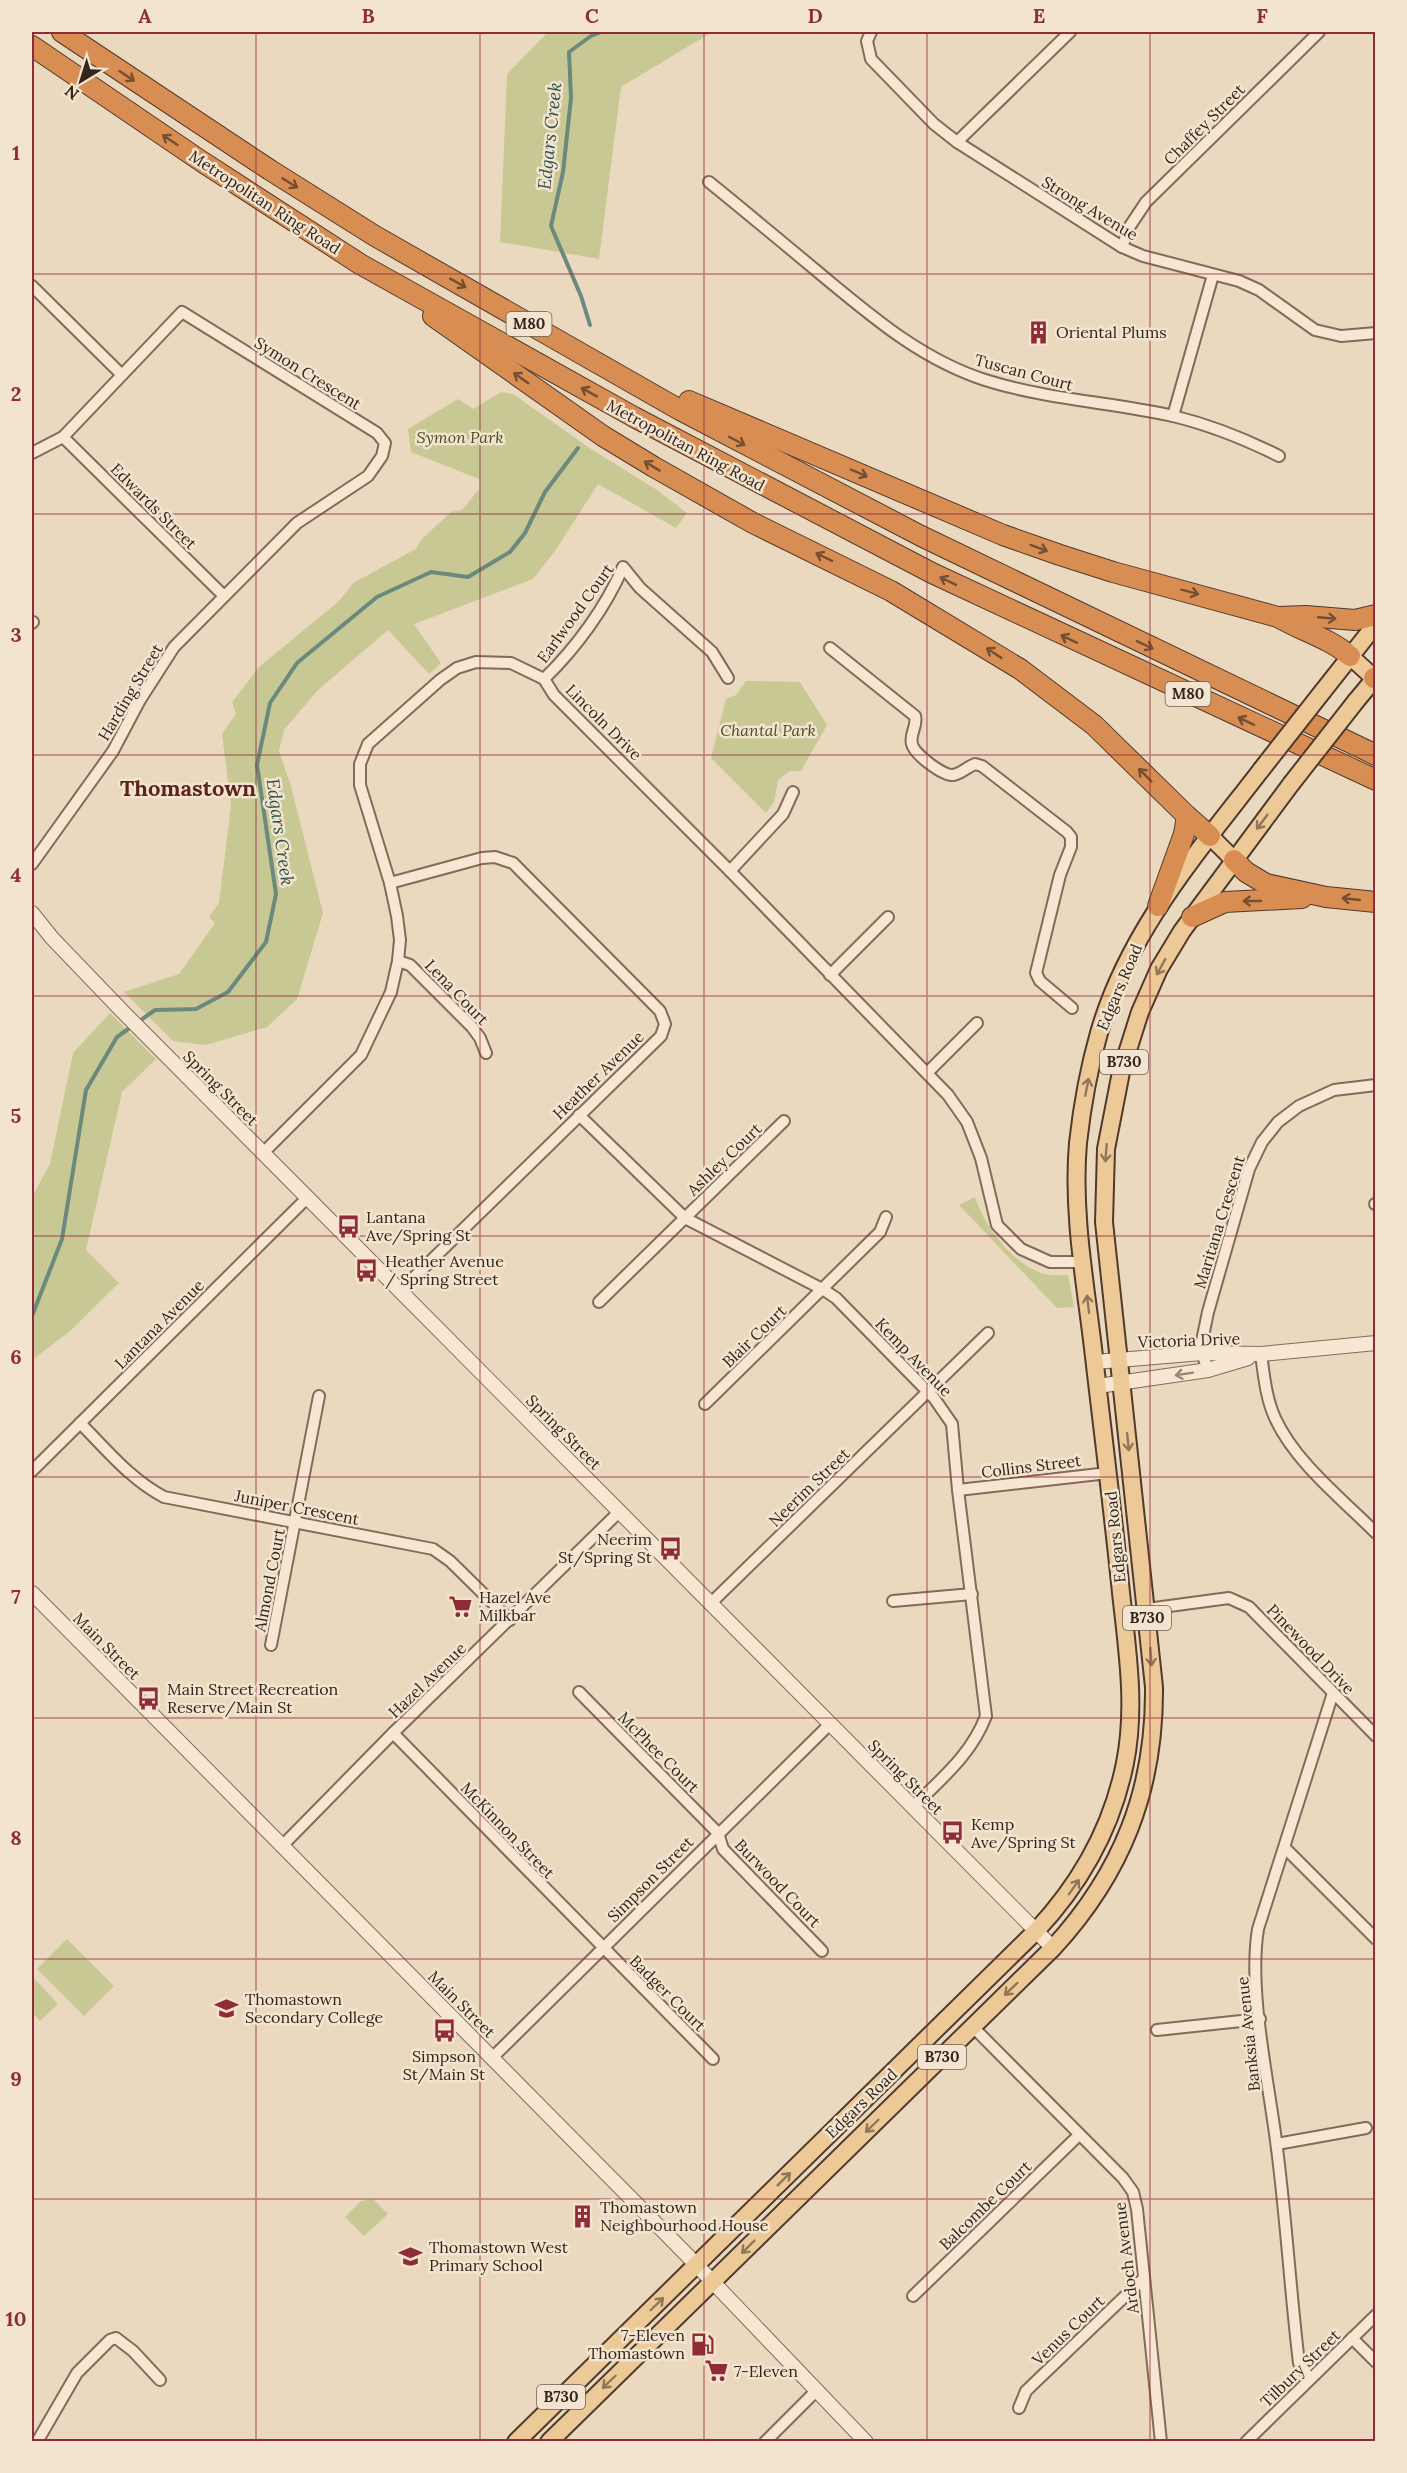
<svg xmlns="http://www.w3.org/2000/svg" width="1407" height="2473" font-family="Lora,serif">
<rect width="100%" height="100%" fill="#ebd9bf"/>
<g fill="#c8c894">
<polygon points="548,32 712,32 621,87 599,259 500,242 507,74"/>
<polygon points="501,392 513,394 591,449 657,490 687,513 676,528 598,484 555,551 533,579 414,624 441,663 429,674 388,630 317,691 284,730 279,751 291,786 323,913 297,999 267,1027 206,1045 173,1041 124,992 179,974 215,923 209,917 219,903 231,806 222,734 236,714 232,702 259,667 339,601 353,583 416,549 422,539 451,512 462,510 480,488 479,479 411,452 408,429 458,399 473,409"/>
<polygon points="746,681 800,682 827,725 801,771 790,771 778,780 774,802 766,813 711,758 726,699 736,695"/>
<polygon points="110,1013 156,1059 122,1092 86,1250 119,1283 69,1332 32,1360 32,1197 50,1164 73,1053"/>
<path d="M 975,1197 C 984,1226 1016,1270 1050,1275 C 1055,1276 1063,1275 1068,1275 L 1074,1307 L 1057,1308 L 959,1205 Z"/>
<polygon points="67,1939 114,1986 84,2016 37,1969"/>
<polygon points="32,1976 58,2004 40,2021 32,2012"/>
<polygon points="373,2199 388,2214 364,2236 345,2217 361,2201"/>
</g>
<g fill="none" stroke-linecap="round" stroke-linejoin="round">
<g stroke="#6a8a7e" stroke-width="4">
<polyline points="590,325 581,296 551,226 563,172 571,98 569,52 591,36 601,32"/>
<polyline points="32,1316 62,1239 86,1090 117,1037 155,1010 196,1009 228,992 266,942 276,894 257,765 270,703 297,663 377,597 431,572 468,577 510,552 525,533 545,492 578,448"/>
</g>
<defs>
<g id="minor">
<polyline points="871,32 867,41 871,59 934,124 957,142 1122,247 1143,256 1239,281 1259,290 1315,330 1341,336 1376,333"/>
<polyline points="957,142 1070,32"/>
<path d="M 709,182 C 746,212 782,242 818,272 C 870,315 920,359 985,380 C 1049,400 1110,402 1173,416 C 1210,425 1245,439 1279,456"/>
<polyline points="1122,247 1130,226 1146,202 1319,32"/>
<polyline points="32,286 121,374"/>
<polyline points="1173,416 1213,275"/>
<polyline points="63,437 224,596"/>
<polyline points="32,453 63,437 182,312 377,433 385,443 382,456 368,476 297,523 174,647 140,700 113,751 32,864"/>
<polyline points="32,623 33,622"/>
<path d="M 830,648 L 915,716 C 918,726 909,734 912,744 C 914,754 943,776 953,775 C 961,774 967,767 975,764 L 982,766 L 1067,832 L 1071,837 L 1071,847 L 1060,875 L 1036,973 L 1040,981 L 1072,1008"/>
<path d="M 544,679 C 576,648 606,607 623,567 L 640,588 L 712,652 L 728,678"/>
<polyline points="730,871 783,814 793,792"/>
<polyline points="390,883 482,858 495,857 513,863 660,1011 665,1024 661,1036 401,1290"/>
<polyline points="398,961 410,965 472,1027 480,1038 486,1053"/>
<polyline points="830,975 888,917"/>
<polyline points="928,1072 977,1023"/>
<path d="M 579,1115 L 685,1218 L 824,1290 L 836,1298 L 934,1398 L 952,1424 L 958,1490 L 986,1716 C 971,1755 942,1778 913,1807"/>
<polyline points="263,1153 361,1055 391,992 398,961 400,940 397,916 390,883 360,785 360,764 368,744 440,680 457,668 476,662 511,663 544,679 554,695 730,871 948,1095 967,1122 981,1158 997,1225 1021,1249 1050,1262 1083,1262"/>
<polyline points="1375,1204 1376,1204"/>
<polyline points="599,1302 784,1121"/>
<path d="M 1261,1354 C 1264,1376 1266,1398 1275,1418 C 1295,1462 1342,1499 1376,1533"/>
<polyline points="1208,1370 1202,1353 1202,1341 1208,1312 1249,1169 1262,1142 1278,1122 1299,1106 1334,1090 1376,1085"/>
<polyline points="705,1404 880,1232 886,1217"/>
<path d="M 80,1423 C 107,1450 130,1479 164,1497 L 433,1549 L 450,1561 L 510,1620"/>
<polyline points="32,1471 307,1198"/>
<polyline points="958,1490 1108,1473"/>
<polyline points="893,1601 972,1594"/>
<polyline points="711,1603 988,1333"/>
<polyline points="1147,1609 1229,1598 1249,1607 1376,1736"/>
<polyline points="271,1645 319,1396"/>
<polyline points="579,1692 711,1826 718,1833 723,1849 822,1951"/>
<polyline points="393,1733 713,2059"/>
<polyline points="282,1846 393,1733 620,1511"/>
<polyline points="1285,1848 1376,1939"/>
<polyline points="973,2027 1123,2178 1133,2192 1137,2209 1161,2442"/>
<polyline points="1157,2030 1260,2019"/>
<polyline points="492,2058 830,1724"/>
<polyline points="1277,2144 1366,2128"/>
<polyline points="913,2296 1079,2135"/>
<polyline points="1352,2338 1376,2362"/>
<path d="M 1310,2379 L 1299,2363 C 1290,2289 1286,2215 1276,2141 C 1268,2078 1248,1990 1258,1929 L 1333,1693"/>
<polyline points="1019,2408 1026,2391 1144,2278"/>
<polyline points="37,2442 77,2373 110,2340 116,2338 133,2351 160,2380"/>
<polyline points="765,2442 816,2391"/>
<polyline points="1246,2442 1376,2315"/>
</g>
<g id="tertiary">
<polyline points="32,913 52,938 125,1014 1053,1948"/>
<polyline points="1095,1362 1202,1353 1261,1354 1376,1343"/>
<polyline points="1098,1386 1208,1370 1248,1358"/>
<polyline points="32,1593 685,2253 866,2442"/>
</g>
<g id="primary">
<polyline points="1350,656 1374,678"/>
<polyline points="1323,691 1376,624"/>
<polyline points="1356,701 1376,677"/>
<polyline points="1210,836 1234,860"/>
<path d="M 516,2442 L 1036,1931 C 1081,1883 1112,1828 1125,1763 C 1137,1703 1126,1643 1120,1583 C 1112,1505 1102,1426 1093,1348 C 1085,1281 1072,1211 1078,1143 C 1082,1107 1089,1068 1099,1033 C 1128,931 1198,852 1261,770"/>
<path d="M 549,2442 L 1053,1948 C 1122,1873 1155,1790 1154,1687 L 1104,1222 L 1106,1149 L 1121,1072 L 1140,1012 L 1159,969 L 1182,931 L 1291,784"/>
</g>
<g id="motorway">
<polyline points="62,32 270,170 375,236 680,410 921,536 1376,755"/>
<polyline points="32,46 201,161 360,264 634,417 932,573 1376,780"/>
<polyline points="433,316 603,436 654,467 753,523 891,591 1020,669 1094,725 1187,816 1210,836"/>
<path d="M 689,401 L 1003,535 L 1060,555 L 1113,572 L 1278,617 C 1302,631 1329,638 1350,656"/>
<polyline points="1278,617 1306,616 1355,620 1376,615"/>
<polyline points="1374,678 1376,679"/>
<polyline points="1234,860 1246,872 1266,884 1326,897 1376,902"/>
<polyline points="1158,906 1184,834 1187,816"/>
<polyline points="1192,917 1225,902 1302,898"/>
</g>
</defs>
<use href="#minor" stroke="#836a59" stroke-width="14"/>
<use href="#tertiary" stroke="#836a59" stroke-width="16"/>
<use href="#primary" stroke="#50392d" stroke-width="20"/>
<use href="#motorway" stroke="#50392d" stroke-width="22"/>
<use href="#minor" stroke="#f7e7d2" stroke-width="10"/>
<use href="#tertiary" stroke="#f7e7d2" stroke-width="14"/>
<use href="#primary" stroke="#edc998" stroke-width="16"/>
<use href="#motorway" stroke="#d88d53" stroke-width="20"/>
<defs>
<g id="primary-bridge">
<polyline points="1261,770 1323,691"/>
<polyline points="1291,784 1356,701"/>
</g>
</defs>
<use href="#primary-bridge" stroke="#50392d" stroke-width="20" stroke-linecap="butt"/>
<use href="#primary-bridge" stroke="#edc998" stroke-width="16"/>
</g>
<defs><path id="oneway-shaft" d="M-6 0H5M1.5-3L5.5 0L1.5 3" fill="none" stroke-width="1.6" stroke-linecap="round" stroke-linejoin="round" transform="scale(1.5)"/></defs>
<g stroke="#754f32">
<use href="#oneway-shaft" transform="translate(127 76) rotate(34)"/>
<use href="#oneway-shaft" transform="translate(170 140) rotate(-146)"/>
<use href="#oneway-shaft" transform="translate(290 183) rotate(32)"/>
<use href="#oneway-shaft" transform="translate(458 283) rotate(29)"/>
<use href="#oneway-shaft" transform="translate(521 378) rotate(-145)"/>
<use href="#oneway-shaft" transform="translate(589 392) rotate(-151)"/>
<use href="#oneway-shaft" transform="translate(737 441) rotate(28)"/>
<use href="#oneway-shaft" transform="translate(652 466) rotate(-149)"/>
<use href="#oneway-shaft" transform="translate(859 473) rotate(23)"/>
<use href="#oneway-shaft" transform="translate(1039 548) rotate(20)"/>
<use href="#oneway-shaft" transform="translate(824 557) rotate(-154)"/>
<use href="#oneway-shaft" transform="translate(948 581) rotate(-154)"/>
<use href="#oneway-shaft" transform="translate(1190 592) rotate(15)"/>
<use href="#oneway-shaft" transform="translate(1327 618) rotate(5)"/>
<use href="#oneway-shaft" transform="translate(1069 639) rotate(-155)"/>
<use href="#oneway-shaft" transform="translate(1145 645) rotate(26)"/>
<use href="#oneway-shaft" transform="translate(994 653) rotate(-147)"/>
<use href="#oneway-shaft" transform="translate(1246 721) rotate(-155)"/>
<use href="#oneway-shaft" transform="translate(1145 775) rotate(-135)"/>
<use href="#oneway-shaft" transform="translate(1351 899) rotate(-174)"/>
<use href="#oneway-shaft" transform="translate(1252 901) rotate(180)"/>
</g>
<g stroke="#90775a">
<use href="#oneway-shaft" transform="translate(1262 822) rotate(127)"/>
<use href="#oneway-shaft" transform="translate(1161 967) rotate(118)"/>
<use href="#oneway-shaft" transform="translate(1087 1087) rotate(-79)"/>
<use href="#oneway-shaft" transform="translate(1106 1153) rotate(95)"/>
<use href="#oneway-shaft" transform="translate(1088 1304) rotate(-97)"/>
<use href="#oneway-shaft" transform="translate(1128 1442) rotate(84)"/>
<use href="#oneway-shaft" transform="translate(1151 1657) rotate(86)"/>
<use href="#oneway-shaft" transform="translate(1074 1887) rotate(-55)"/>
<use href="#oneway-shaft" transform="translate(1011 1989) rotate(136)"/>
<use href="#oneway-shaft" transform="translate(872 2126) rotate(136)"/>
<use href="#oneway-shaft" transform="translate(784 2179) rotate(-45)"/>
<use href="#oneway-shaft" transform="translate(748 2247) rotate(135)"/>
<use href="#oneway-shaft" transform="translate(657 2304) rotate(-44)"/>
<use href="#oneway-shaft" transform="translate(609 2382) rotate(136)"/>
</g>
<use stroke="#958677" href="#oneway-shaft" transform="translate(1184 1374) rotate(171)"/>
<path fill="none" stroke="#8f2c38" stroke-width="1.5" stroke-opacity="0.55" d="M 256,32 L 256,2442M 480,32 L 480,2442M 704,32 L 704,2442M 927,32 L 927,2442M 1150,32 L 1150,2442M 32,274 L 1376,274M 32,514 L 1376,514M 32,755 L 1376,755M 32,996 L 1376,996M 32,1236 L 1376,1236M 32,1477 L 1376,1477M 32,1718 L 1376,1718M 32,1959 L 1376,1959M 32,2199 L 1376,2199"/>
<defs>
<symbol id="building-bare" viewBox="-9 -9 18 18"><path d="M-4-6H4V6H1V3H-1V6H-4ZM-2.5-4.3h1.7v1.8h-1.7ZM.8-4.3h1.7v1.8H.8ZM-2.5-1h1.7V.8h-1.7ZM.8-1h1.7V.8H.8Z" fill="#8f2c38" stroke="#f3e4cf" stroke-width="2.5" paint-order="stroke"/></symbol>
<symbol id="bus-bare" viewBox="-9 -9 18 18"><path d="M-5-6H5V4H4V6H2V4H-2V6H-4V4H-5ZM-3.5-4V0h7V-4ZM-3.5 1.2v1.5H-2V1.2ZM2 1.2v1.5H3.5V1.2Z" fill="#8f2c38" stroke="#f3e4cf" stroke-width="2.5" paint-order="stroke"/></symbol>
<symbol id="supermarket-bare" viewBox="-9 -9 18 18"><path d="M-6-5.5h2.5l.6 2H6L4.5 2H-2.5L-4.4-4H-6ZM-1.5 3.2a1.3 1.3 0 1 0 .1 0ZM3 3.2a1.3 1.3 0 1 0 .1 0Z" fill="#8f2c38" stroke="#f3e4cf" stroke-width="2.5" paint-order="stroke"/></symbol>
<symbol id="school-bare" viewBox="-9 -9 18 18"><path d="M0-5L7-2L0 1L-7-2ZM-4 1L0 2.5L4 1V4Q0 6-4 4Z" fill="#8f2c38" stroke="#f3e4cf" stroke-width="2.5" paint-order="stroke"/></symbol>
<symbol id="fuel-bare" viewBox="-9 -9 18 18"><path d="M-5.5-6h7V0h2V4h1.3V-2.5L3-4.5l.8-.8L6-3V5H2.5V1h-1V6h-7ZM-4.2-4.7v3.2H.2V-4.7Z" fill="#8f2c38" stroke="#f3e4cf" stroke-width="2.5" paint-order="stroke"/></symbol>
</defs>
<g fill-rule="evenodd">
<use href="#building-bare" x="1022" y="316" width="33" height="33"/>
<use href="#bus-bare" x="332" y="1210" width="33" height="33"/>
<use href="#bus-bare" x="350" y="1254" width="33" height="33"/>
<use href="#bus-bare" x="654" y="1532" width="33" height="33"/>
<use href="#supermarket-bare" x="444" y="1590" width="33" height="33"/>
<use href="#bus-bare" x="132" y="1682" width="33" height="33"/>
<use href="#bus-bare" x="936" y="1816" width="33" height="33"/>
<use href="#school-bare" x="210" y="1992" width="33" height="33"/>
<use href="#bus-bare" x="428" y="2014" width="33" height="33"/>
<use href="#building-bare" x="566" y="2200" width="33" height="33"/>
<use href="#school-bare" x="394" y="2240" width="33" height="33"/>
<use href="#fuel-bare" x="686" y="2328" width="33" height="33"/>
<use href="#supermarket-bare" x="700" y="2354" width="33" height="33"/>
</g>
<g text-anchor="middle" stroke-width="5" stroke-linejoin="round" paint-order="stroke">
<g fill="#f3e4cf" stroke="#6d5e52" stroke-width="1.5">
<rect x="506.5" y="312" width="45" height="24" rx="4.5"/>
<rect x="1165.5" y="682" width="45" height="24" rx="4.5"/>
<rect x="1100" y="1050" width="48" height="24" rx="4.5"/>
<rect x="1123" y="1606" width="48" height="24" rx="4.5"/>
<rect x="918" y="2045" width="48" height="24" rx="4.5"/>
<rect x="537" y="2385" width="48" height="24" rx="4.5"/>
</g>
<g font-size="15" font-weight="bold" fill="#33251c">
<text x="529" y="329">M80</text>
<text x="1188" y="699">M80</text>
<text x="1124" y="1067">B730</text>
<text x="1147" y="1623">B730</text>
<text x="942" y="2062">B730</text>
<text x="561" y="2402">B730</text>
</g>
<g font-size="16" fill="#33251c" stroke="#f3e4cf">
<text transform="translate(1204 124) rotate(-45)" y="6">Chaffey Street</text>
<text transform="translate(265 202) rotate(33)" y="6">Metropolitan Ring Road</text>
<text transform="translate(1090 208) rotate(31)" y="6">Strong Avenue</text>
<text transform="translate(1024 372) rotate(15)" y="6">Tuscan Court</text>
<text transform="translate(308 373) rotate(32)" y="6">Symon Crescent</text>
<text transform="translate(686 445) rotate(28)" y="6">Metropolitan Ring Road</text>
<text transform="translate(154 506) rotate(45)" y="6">Edwards Street</text>
<text transform="translate(575 613) rotate(-54)" y="6">Earlwood Court</text>
<text transform="translate(130 692) rotate(-59)" y="6">Harding Street</text>
<text transform="translate(604 722) rotate(45)" y="6">Lincoln Drive</text>
<text transform="translate(1119 987) rotate(-67)" y="6">Edgars Road</text>
<text transform="translate(457 992) rotate(46)" y="6">Lena Court</text>
<text transform="translate(598 1075) rotate(-44)" y="6">Heather Avenue</text>
<text transform="translate(221 1088) rotate(45)" y="6">Spring Street</text>
<text transform="translate(724 1159) rotate(-44)" y="6">Ashley Court</text>
<text transform="translate(1219 1222) rotate(-73)" y="6">Maritana Crescent</text>
<text transform="translate(159 1324) rotate(-45)" y="6">Lantana Avenue</text>
<text transform="translate(754 1336) rotate(-44)" y="6">Blair Court</text>
<text transform="translate(1189 1340) rotate(-2)" y="6">Victoria Drive</text>
<text transform="translate(914 1357) rotate(46)" y="6">Kemp Avenue</text>
<text transform="translate(564 1432) rotate(45)" y="6">Spring Street</text>
<text transform="translate(1031 1466) rotate(-7)" y="6">Collins Street</text>
<text transform="translate(809 1487) rotate(-44)" y="6">Neerim Street</text>
<text transform="translate(297 1507) rotate(11)" y="6">Juniper Crescent</text>
<text transform="translate(1115 1537) rotate(-96)" y="6">Edgars Road</text>
<text transform="translate(269 1580) rotate(-79)" y="6">Almond Court</text>
<text transform="translate(107 1646) rotate(45)" y="6">Main Street</text>
<text transform="translate(1311 1649) rotate(46)" y="6">Pinewood Drive</text>
<text transform="translate(427 1680) rotate(-44)" y="6">Hazel Avenue</text>
<text transform="translate(659 1752) rotate(45)" y="6">McPhee Court</text>
<text transform="translate(906 1777) rotate(45)" y="6">Spring Street</text>
<text transform="translate(508 1830) rotate(46)" y="6">McKinnon Street</text>
<text transform="translate(650 1879) rotate(-45)" y="6">Simpson Street</text>
<text transform="translate(778 1883) rotate(46)" y="6">Burwood Court</text>
<text transform="translate(668 1993) rotate(45)" y="6">Badger Court</text>
<text transform="translate(462 2004) rotate(45)" y="6">Main Street</text>
<text transform="translate(1248 2034) rotate(-96)" y="6">Banksia Avenue</text>
<text transform="translate(861 2103) rotate(-44)" y="6">Edgars Road</text>
<text transform="translate(985 2205) rotate(-44)" y="6">Balcombe Court</text>
<text transform="translate(1126 2258) rotate(-97)" y="6">Ardoch Avenue</text>
<text transform="translate(1068 2330) rotate(-44)" y="6">Venus Court</text>
<text transform="translate(1300 2368) rotate(-44)" y="6">Tilbury Street</text>
</g>
<g font-size="16" fill="#33251c" stroke="#f3e4cf" text-anchor="start">
<text x="1056" y="338">Oriental Plums</text>
<text x="366" y="1223">Lantana<tspan x="366" dy="18">Ave/Spring St</tspan></text>
<text x="385" y="1267">Heather Avenue<tspan x="385" dy="18">/ Spring Street</tspan></text>
<text x="652" y="1545" text-anchor="end">Neerim<tspan x="652" dy="18">St/Spring St</tspan></text>
<text x="479" y="1603">Hazel Ave<tspan x="479" dy="18">Milkbar</tspan></text>
<text x="167" y="1695">Main Street Recreation<tspan x="167" dy="18">Reserve/Main St</tspan></text>
<text x="971" y="1830">Kemp<tspan x="971" dy="18">Ave/Spring St</tspan></text>
<text x="245" y="2005">Thomastown<tspan x="245" dy="18">Secondary College</tspan></text>
<text x="444" y="2062" text-anchor="middle">Simpson<tspan x="444" dy="18">St/Main St</tspan></text>
<text x="600" y="2213">Thomastown<tspan x="600" dy="18">Neighbourhood House</tspan></text>
<text x="429" y="2253">Thomastown West<tspan x="429" dy="18">Primary School</tspan></text>
<text x="685" y="2341" text-anchor="end">7-Eleven<tspan x="685" dy="18">Thomastown</tspan></text>
<text x="734" y="2377">7-Eleven</text>
</g>
<g font-size="16" font-style="italic" fill="#494f24" stroke="#f3e4cf">
<text x="460" y="443">Symon Park</text>
<text x="768" y="736">Chantal Park</text>
</g>
<g font-size="18" font-style="italic" fill="#2c524b" stroke="#f3e4cf">
<text transform="translate(550 136) rotate(-84)" y="6">Edgars Creek</text>
<text transform="translate(280 832) rotate(82)" y="6">Edgars Creek</text>
</g>
<g font-size="22" font-weight="bold" fill="#5d241e" stroke="#f3e4cf">
<text x="188" y="796">Thomastown</text>
</g>
</g>
<rect width="1407" height="2473" fill="none" stroke="#f3e4cf" stroke-width="66"/>
<g transform="translate(81 81) rotate(218)" stroke="#f3e4cf" stroke-width="4.5" paint-order="stroke">
<path d="M0-4.5L10 22L0 15L-10 22Z" fill="#33251c"/>
<text y="-9" font-size="16" font-weight="bold" text-anchor="middle" fill="#33251c">N</text>
</g>
<rect x="33" y="33" width="1341" height="2407" fill="none" stroke="#8f2c38" stroke-width="2"/>
<g font-size="20" text-anchor="middle" font-weight="bold" fill="#8f2c38">
<text x="145" y="23">A</text>
<text x="368" y="23">B</text>
<text x="592" y="23">C</text>
<text x="815" y="23">D</text>
<text x="1039" y="23">E</text>
<text x="1262" y="23">F</text>
<text x="16" y="160">1</text>
<text x="16" y="401">2</text>
<text x="16" y="642">3</text>
<text x="16" y="882">4</text>
<text x="16" y="1123">5</text>
<text x="16" y="1364">6</text>
<text x="16" y="1604">7</text>
<text x="16" y="1845">8</text>
<text x="16" y="2086">9</text>
<text x="16" y="2326">10</text>
</g>
</svg>
